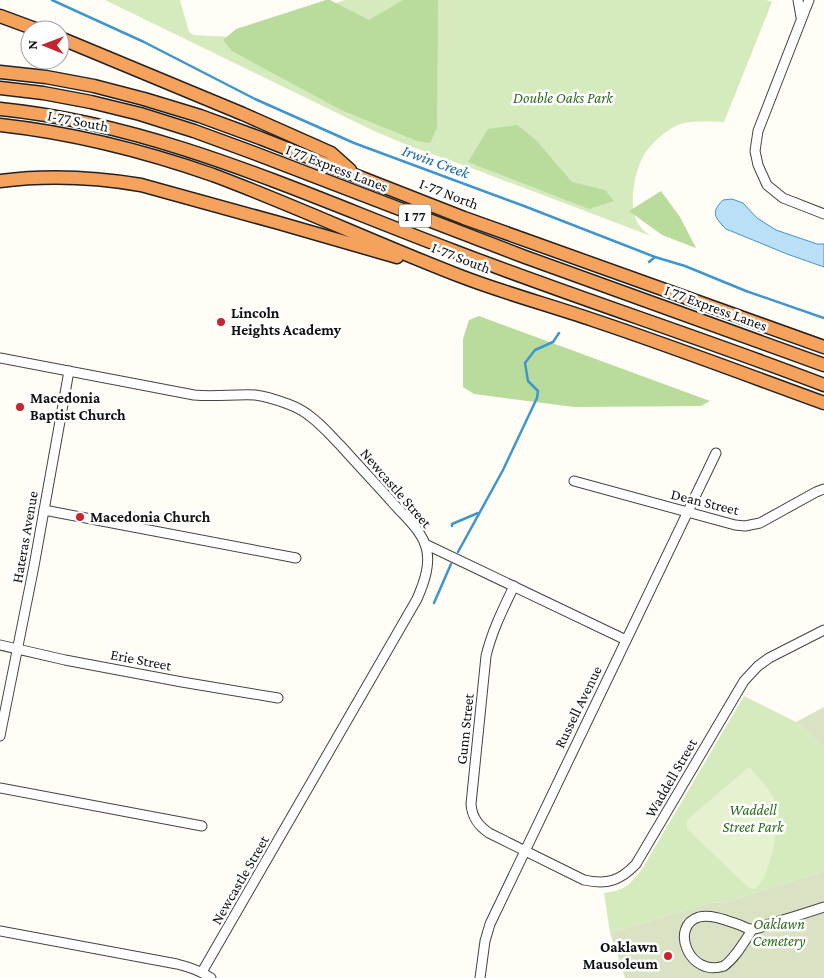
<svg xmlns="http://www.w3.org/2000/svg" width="824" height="978" font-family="'Crimson Pro',serif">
<rect width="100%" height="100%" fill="#fffdf5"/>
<g fill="#d5ebbd">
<path d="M 105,0 L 180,0 L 189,32 L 194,35 L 234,37 L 345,0 L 766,0 L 772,2 L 724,122 C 711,122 690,120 678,125 C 667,130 656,139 648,149 C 636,163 628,202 636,219 C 639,227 644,231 651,236 L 474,169 L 412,147 L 374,131 Z"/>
<path d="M 744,696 L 796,722 L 824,748 L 824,871 L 726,902 L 709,903 L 610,933 L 604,893 C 625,890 629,886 642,869 Z"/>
</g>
<g fill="#b9dc9c">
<polygon points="326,0 330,0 369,20 403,0 438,0 437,128 430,143 417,141 341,110 232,51 223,40 236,29"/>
<polygon points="517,125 535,139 572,182 605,190 614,201 589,209 468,162 488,129"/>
<polygon points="661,191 680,217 696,248 662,235 629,211"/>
<polygon points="479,316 710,401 701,406 574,407 474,394 463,387 463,339 469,320"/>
</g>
<g fill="#d9e3c4">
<polygon points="824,707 824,748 796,722"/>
<polygon points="824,871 824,978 625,978 610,933 709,903 726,902"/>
</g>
<path fill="#e6f2cf" d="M 749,767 C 757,776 773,792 776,804 C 780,822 772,863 763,879 C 761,883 758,886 756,889 L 749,888 L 687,829 L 687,820 Z"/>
<path fill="#b9e0f7" stroke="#3f96cf" d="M 732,199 L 743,203 L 757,218 L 776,230 L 817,244 L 824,244 L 824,267 L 787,254 L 726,229 C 714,217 711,212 723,200 Z"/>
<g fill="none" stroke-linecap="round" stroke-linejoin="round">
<g stroke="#3f96cf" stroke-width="2.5">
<polyline points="52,0 144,42 255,99 354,143 524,206 655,257 685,266 746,291 824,318"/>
<polyline points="649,262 655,257"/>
<polyline points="452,526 452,524 478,513"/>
<polyline points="458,552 503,470 537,398 538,391 528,381 525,363 535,350 553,342 559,333"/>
<polyline points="434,603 451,564"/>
</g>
<defs>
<g id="minor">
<polyline points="798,0 801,17"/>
<polyline points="809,0 758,131 755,151 758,165 767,185 783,198 824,214"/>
<path d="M 0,358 L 194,395 C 215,397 235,394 255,395 C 266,396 277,400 288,404 C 296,407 304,411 311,417 C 322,425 331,436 341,446 C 358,465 375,483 392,502 C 403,515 419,528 425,544 C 432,562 424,583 417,599 L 202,972"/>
<polyline points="574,481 735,525 745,526 760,523 816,492 824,489"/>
<polyline points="44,510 296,558"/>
<polyline points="425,544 626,640"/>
<path d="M 514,586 C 503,609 492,631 486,656 L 471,804 C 472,818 479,826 489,833 L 584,880 C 607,885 620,881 636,864 L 744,681 L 758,666 L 769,658 L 824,630"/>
<polyline points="0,645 65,660 182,682 278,698"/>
<polyline points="0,736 34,566 69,371"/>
<polyline points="0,788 202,826"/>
<path d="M 752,930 C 744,942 736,957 724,966 C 689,978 669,926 699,917 C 712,914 728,921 740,925 C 743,926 747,929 751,929 C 756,930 764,926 769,924 C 787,919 806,913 824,907"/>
<path d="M 0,931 L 177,964 C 189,967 201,971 211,978"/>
<polyline points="480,978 485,941 490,924 716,453"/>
</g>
<g id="highway">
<polyline points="0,16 38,30"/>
<polyline points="60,38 243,114 331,153 350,170"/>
<polyline points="0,72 46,77 94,86 144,99 200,116 260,138 464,218 824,347"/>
<polyline points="0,88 43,93 91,102 140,114 194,131 254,153 525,257 824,365"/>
<path d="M 0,109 C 160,125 305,195 454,251 C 576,298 702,338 824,385"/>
<path d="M 0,125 C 73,133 144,151 213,175 C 296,206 377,244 460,276 C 504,293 549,305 593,320 C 671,346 747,375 824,403"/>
<path d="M 0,181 C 47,175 94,177 141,185 L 279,223 L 397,257"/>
</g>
</defs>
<use href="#minor" stroke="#444" stroke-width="11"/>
<use href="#highway" stroke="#222" stroke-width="15"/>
<use href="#minor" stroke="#fff" stroke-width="9"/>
<use href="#highway" stroke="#f5a25d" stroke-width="12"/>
</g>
<g fill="#c4262e" stroke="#fff" stroke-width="2">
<circle cx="221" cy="322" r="5"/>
<circle cx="20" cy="407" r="5"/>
<circle cx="80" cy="517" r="5"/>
<circle cx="668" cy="956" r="5"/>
</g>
<g text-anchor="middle" stroke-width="5" stroke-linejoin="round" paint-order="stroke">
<rect fill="#fff" stroke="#585858" stroke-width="1" x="399" y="204.5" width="32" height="23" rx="4"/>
<g font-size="14" font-weight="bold" fill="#111">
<text x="415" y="221">I 77</text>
</g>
<g font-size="15" font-style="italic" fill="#2f6b1f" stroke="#fff">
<text x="563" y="103">Double Oaks Park</text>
<text x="753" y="815">Waddell<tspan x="753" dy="17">Street Park</tspan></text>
<text x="779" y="929">Oaklawn<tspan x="779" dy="17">Cemetery</tspan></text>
</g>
<g font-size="15" fill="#111" stroke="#fff">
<text transform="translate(78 121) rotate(11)" y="5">I-77 South</text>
<text transform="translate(337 168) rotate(21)" y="5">I 77 Express Lanes</text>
<text transform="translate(449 194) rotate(21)" y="5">I-77 North</text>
<text transform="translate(461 258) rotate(21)" y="5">I-77 South</text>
<text transform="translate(716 308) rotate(20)" y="5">I 77 Express Lanes</text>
<text transform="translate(396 488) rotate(49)" y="5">Newcastle Street</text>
<text transform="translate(705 502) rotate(14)" y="5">Dean Street</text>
<text transform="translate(25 537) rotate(-80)" y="5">Hateras Avenue</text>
<text transform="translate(141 660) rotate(11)" y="5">Erie Street</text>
<text transform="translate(578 707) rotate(-64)" y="5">Russell Avenue</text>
<text transform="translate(465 729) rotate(-84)" y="5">Gunn Street</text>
<text transform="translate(671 778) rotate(-60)" y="5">Waddell Street</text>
<text transform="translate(240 880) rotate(-60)" y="5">Newcastle Street</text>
</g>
<g font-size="15" font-weight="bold" fill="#111" stroke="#fff" text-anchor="start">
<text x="231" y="318">Lincoln<tspan x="231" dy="17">Heights Academy</tspan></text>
<text x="30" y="403">Macedonia<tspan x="30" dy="17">Baptist Church</tspan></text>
<text x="90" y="522">Macedonia Church</text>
<text x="658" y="952" text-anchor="end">Oaklawn<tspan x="658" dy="17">Mausoleum</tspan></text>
</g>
<g font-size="16" font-style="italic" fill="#1768a6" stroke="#fff">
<text transform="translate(436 161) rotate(20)" y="6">Irwin Creek</text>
</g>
</g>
<g transform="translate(45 45) rotate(271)"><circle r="24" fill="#ffffff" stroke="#a0a0a0"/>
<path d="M0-4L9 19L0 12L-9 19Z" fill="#c4262e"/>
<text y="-8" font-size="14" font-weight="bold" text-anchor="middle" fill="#111111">N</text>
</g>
</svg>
